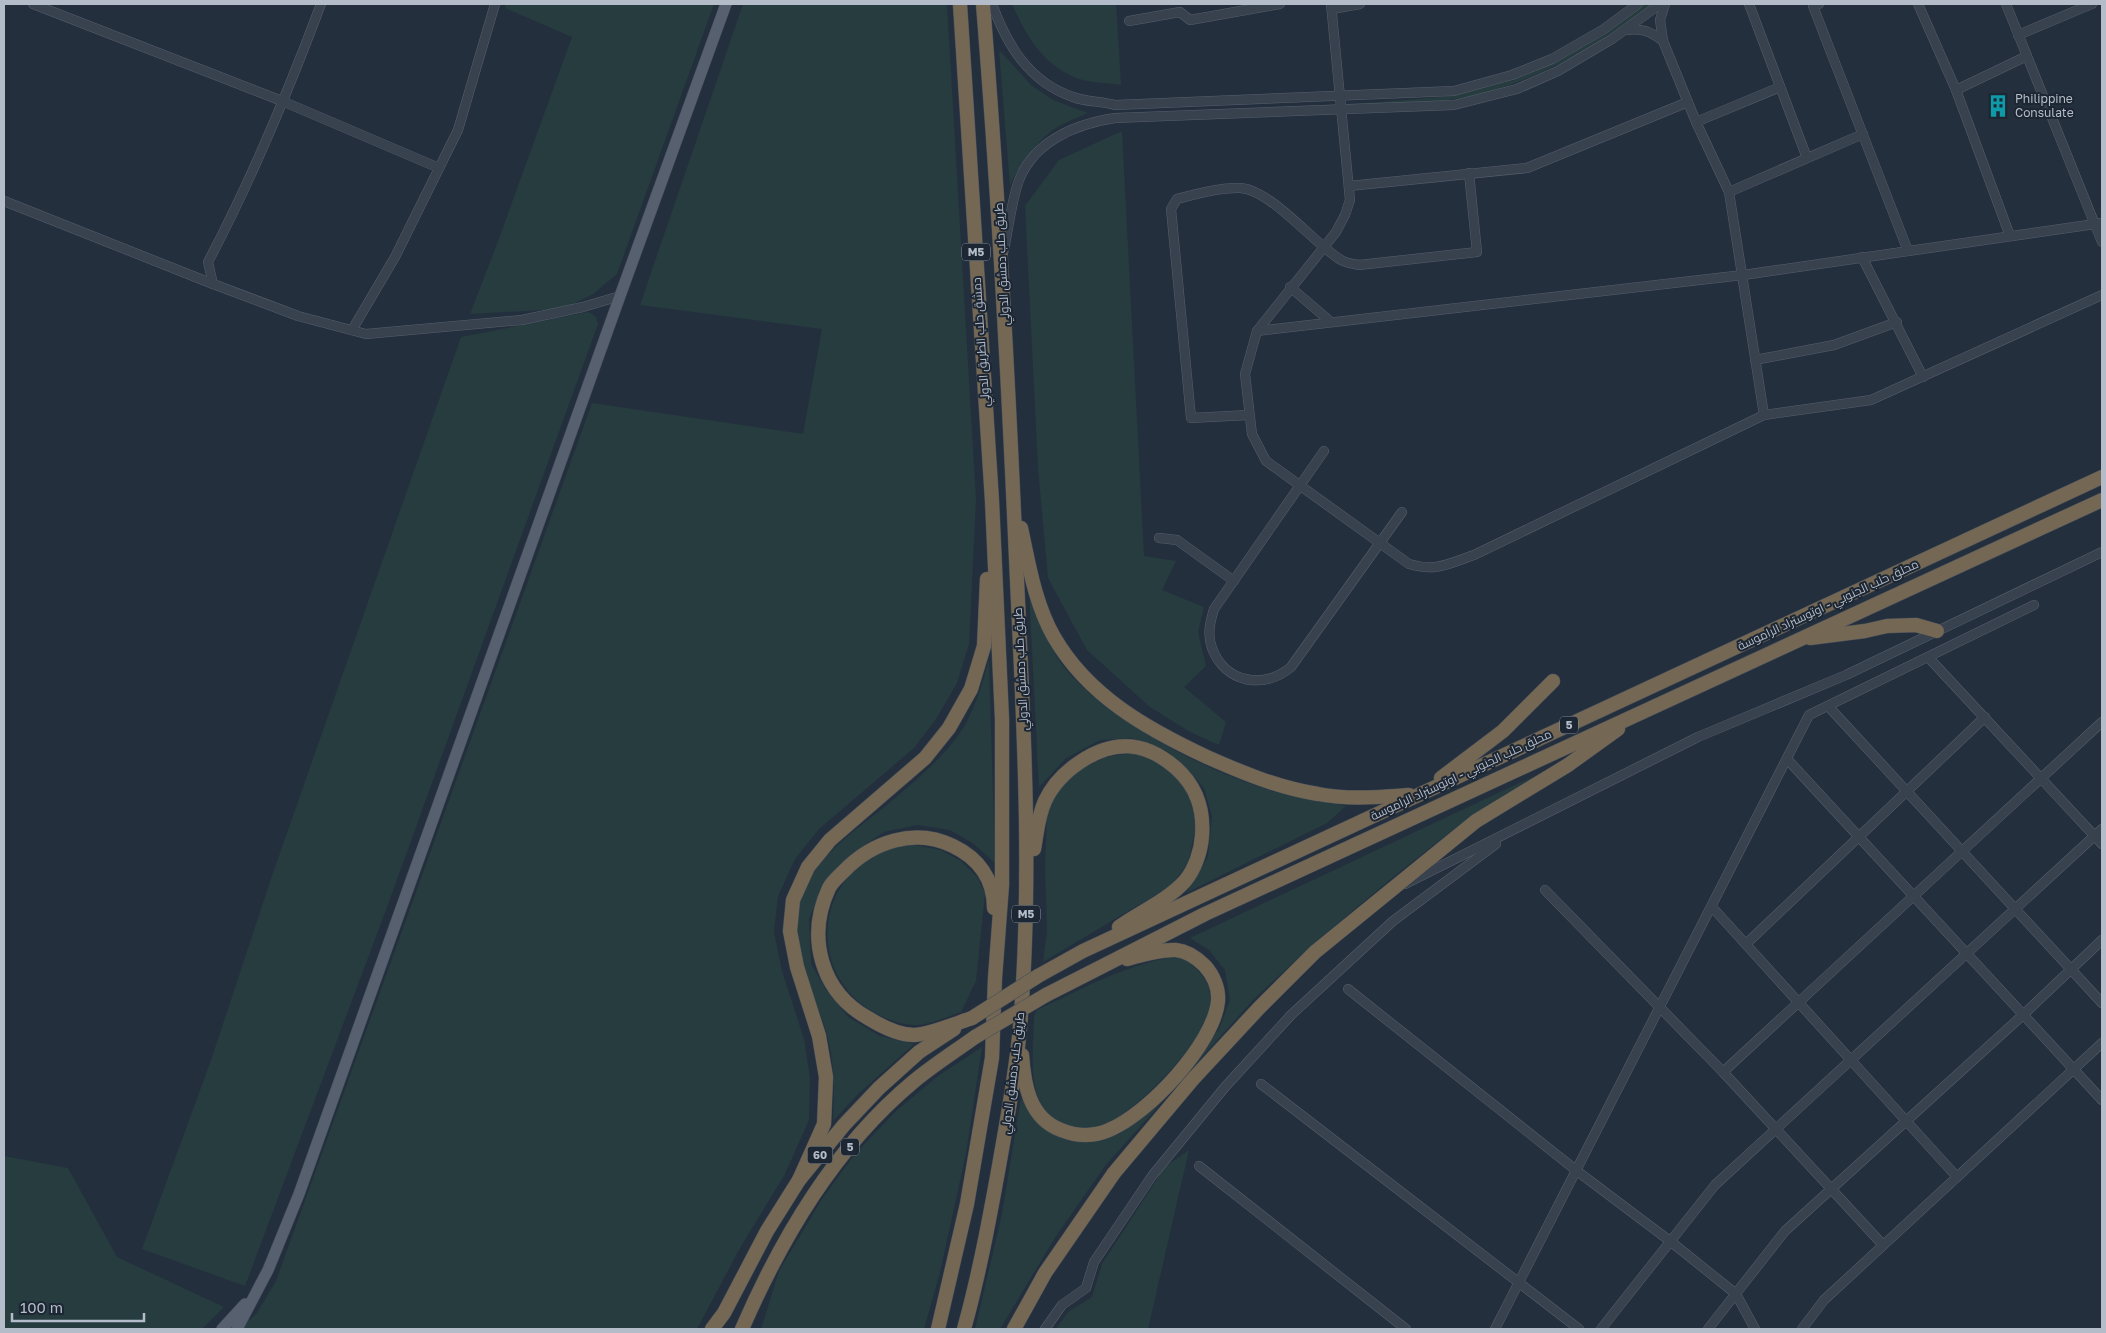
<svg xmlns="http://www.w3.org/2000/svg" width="2106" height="1333" font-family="'Golos Text',Cairo,sans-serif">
<rect width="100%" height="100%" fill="#242f3e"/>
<g fill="#263c3f">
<polygon points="506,4 714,4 617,274 593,294 563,309 470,314 494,252 572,37 505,8"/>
<polygon points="743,4 947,4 976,500 969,644 957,683 936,719 914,748 819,829 795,859 778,896 774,932 782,971 804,1039 810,1078 809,1120 785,1174 740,1248 697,1329 240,1329 257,1313 276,1281 592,403 803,434 822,329 640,305"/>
<path d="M 1012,4 L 1116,4 L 1121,85 C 1108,83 1092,83 1079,79 C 1044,67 1026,36 1012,4 Z"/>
<path d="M 1646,4 L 1652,4 C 1592,49 1530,87 1454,99 C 1422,105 1388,104 1355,106 L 1355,104 L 1453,96 L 1514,80 L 1554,62 L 1607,33 Z"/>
<path d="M 999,50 L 1031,85 L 1053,100 L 1088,113 C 1076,118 1063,123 1053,130 C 1035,143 1019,166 1010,185 Z"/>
<polygon points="1122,131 1144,556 1176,561 1162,590 1204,607 1198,632 1206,666 1184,687 1226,722 1219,745 1190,732 1150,707 1087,650 1048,578 1038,468 1025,206 1059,160"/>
<polygon points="589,312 596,317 598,324 390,899 245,1286 142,1249 210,1063 274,870 461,337"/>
<path d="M 1029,590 C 1038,614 1048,646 1063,666 C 1108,721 1208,773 1276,792 C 1299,798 1323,801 1346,806 L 1327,823 L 1186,893 L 1208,857 L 1212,816 L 1204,788 L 1181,762 L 1165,750 L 1132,738 L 1100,740 L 1065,759 L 1039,787 Z"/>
<path d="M 989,659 L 995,863 L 974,844 L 950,830 L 918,825 L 884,832 L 851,854 L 824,882 L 809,919 L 811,964 L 826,990 L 848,1017 L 880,1036 L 914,1044 L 858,1094 L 833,1121 C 834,1092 835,1063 827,1035 C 815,992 787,949 799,904 C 810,861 849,835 882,809 C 909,786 937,764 958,736 C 974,714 982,685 989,659 Z"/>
<polygon points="1138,752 1157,759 1181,782 1190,798 1194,813 1195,831 1188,863 1172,885 1043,962 1047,931 1045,867 1047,815 1052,801 1060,788 1071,777 1084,767 1106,757"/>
<polygon points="1536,775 1473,814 1397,874 1313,944 1253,1000 1105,1166 1056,1236 1000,1329 975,1329 1002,1214 1021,1098 1035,1118 1082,1141 1120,1134 1150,1111 1183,1077 1219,1029 1230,1000 1225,970 1209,950 1190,938"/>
<path d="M 914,845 L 941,850 L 961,861 L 977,877 L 985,893 L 976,981 L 961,1012 C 946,1017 928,1026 913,1025 C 898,1024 886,1019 874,1012 C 814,979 811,893 871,859 C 877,855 884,850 891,848 C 898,846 906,846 914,845 Z"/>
<path d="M 1178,956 C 1195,966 1213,980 1210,1003 C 1206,1040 1142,1106 1109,1122 C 1083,1135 1050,1126 1039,1099 C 1029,1076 1034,1040 1034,1015 L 1037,1010 C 1082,989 1129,963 1178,956 Z"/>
<polygon points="982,1047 966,1154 940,1272 924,1329 761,1329 779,1271 822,1199 855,1154 896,1111 938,1076"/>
<polygon points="1189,1150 1148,1329 1056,1329 1068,1312 1092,1297 1102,1264 1165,1167"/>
<polygon points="4,1156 68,1168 117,1257 224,1307 202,1329 4,1329"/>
</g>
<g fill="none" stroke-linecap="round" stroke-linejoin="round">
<defs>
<g id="minor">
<polyline points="33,4 282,101 439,168"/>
<path d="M 321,4 C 288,92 252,179 208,262 L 213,284 L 298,316 L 366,334 L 522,320 L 583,307 L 620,296"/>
<path d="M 992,4 C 1007,45 1029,82 1073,97 C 1086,102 1101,101 1115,105 L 1454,91 L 1512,75 L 1552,59 L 1604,29 L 1638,4"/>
<path d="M 1331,4 L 1350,200 L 1345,215 L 1336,232 L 1257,331 L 1245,374 L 1252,434 L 1266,461 L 1409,564 C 1436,572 1448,564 1474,555 L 1764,415 L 1871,400 L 2102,295"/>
<polyline points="1665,4 1660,20 1663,41 1696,122 1729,192 1764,415"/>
<polyline points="1749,4 1807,158"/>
<polyline points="1819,4 1813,6 1908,251"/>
<polyline points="1918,4 1956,90 2010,236"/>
<polyline points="2006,4 2102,242"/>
<polyline points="1332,9 1360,4"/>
<polyline points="1129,21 1180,12 1190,20 1280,4"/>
<path d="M 1625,30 C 1642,28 1650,31 1663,41"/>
<polyline points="2018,35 2092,4"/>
<polyline points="1956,90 2027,56"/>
<polyline points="1696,122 1780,87"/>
<polyline points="1349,186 1527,168 1688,102"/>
<polyline points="1729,192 1863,134"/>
<polyline points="4,201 213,284"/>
<path d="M 1004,250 C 1008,229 1011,207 1017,186 C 1030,143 1074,124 1115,118 L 1454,105 L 1517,89 L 1558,71 L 1612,39 L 1660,4"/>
<polyline points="1862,257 1923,377"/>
<polyline points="1290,287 1331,322"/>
<polyline points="352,330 395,257 458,130 495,4"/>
<polyline points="1257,331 1743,275 2102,223"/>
<polyline points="1755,360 1834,345 1897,322"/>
<path d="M 1249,415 L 1191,418 L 1171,209 L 1177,199 C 1196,194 1218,188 1238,188 C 1269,187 1314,244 1341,260 C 1346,263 1353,264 1359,265 L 1477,252 L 1469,173"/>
<path d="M 1324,451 L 1214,609 C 1210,622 1207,635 1212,648 C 1225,683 1264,690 1291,667 L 1402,512"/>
<polyline points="1159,538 1177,540 1234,581"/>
<polyline points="1928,657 2102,844"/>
<polyline points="1828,706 2102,1003"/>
<polyline points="1787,759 2102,1100"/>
<polyline points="1405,884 1698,737 1846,675 2102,552"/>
<polyline points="1545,890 1723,1072 2102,722"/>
<polyline points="1712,907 1957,1177"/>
<polyline points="1746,944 1985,717"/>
<polyline points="1348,989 1577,1171 1670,1241 1736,1294 1755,1329"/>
<polyline points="1723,1072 1883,1245"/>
<polyline points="1261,1084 1579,1329"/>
<polyline points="1199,1166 1406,1329"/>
<polyline points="1045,1329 1062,1305 1086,1288 1094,1262 1152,1176 1225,1087 1291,1015 1393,921 1496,844"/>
<polyline points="1495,1329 1809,715 2034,605"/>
<polyline points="1601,1329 1715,1185 2102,829"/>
<polyline points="1708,1329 1785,1231 2024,1014 2102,940"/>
<polyline points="1802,1329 1824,1300 2102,1043"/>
</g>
<g id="major">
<polyline points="222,1329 245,1304"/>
<polyline points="237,1329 268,1270 299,1194 620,296 726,4"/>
</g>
<g id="highway">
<path d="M 1021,528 C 1029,565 1035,604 1054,637 C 1088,696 1147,729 1207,757 C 1243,773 1279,788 1318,794 C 1349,800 1379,797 1409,795"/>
<polyline points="1810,638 1865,631 1887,626 1916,625 1937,631"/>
<polyline points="1441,778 1503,731 1553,681"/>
<path d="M 1034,849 C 1037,833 1038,816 1045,801 C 1052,786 1065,772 1080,762 C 1114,739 1145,741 1176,768 C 1197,787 1204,809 1202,836 C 1201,851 1195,869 1185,881 C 1168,900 1140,912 1119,927"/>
<polyline points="1038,976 1083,951 2102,477"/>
<polyline points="1046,995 1205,914 2102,500"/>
<path d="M 972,1018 C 957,1023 928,1035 914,1035 C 898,1035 881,1026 868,1018 C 821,992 806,937 829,888 C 832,882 839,876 844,871 C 872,842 915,827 953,846 C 978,858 994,879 994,908"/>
<path d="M 1022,1055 C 1024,1084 1029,1118 1061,1130 C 1076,1136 1093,1137 1109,1130 C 1148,1114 1214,1044 1218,1001 C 1219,988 1213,975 1205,966 C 1197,958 1187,951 1176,950 C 1160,949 1142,955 1127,959"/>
<polyline points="799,1180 824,1124 826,1077 819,1036 797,967 790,931 793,900 808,867 830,840 925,758 949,728 971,689 984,646 987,579"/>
<polyline points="712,1329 724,1313 767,1231 799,1180 844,1125 879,1088 919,1052 954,1029"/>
<path d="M 742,1329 C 782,1237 835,1147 913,1082 C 932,1066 954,1052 975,1037"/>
<polyline points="938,1329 967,1204 992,1058 995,978 1002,885 1002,719 992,501 960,4"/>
<path d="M 964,1329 C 979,1275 989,1221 999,1166 C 1007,1120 1016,1073 1020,1027 C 1033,870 1023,715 1016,558 C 1008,373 998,188 983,4"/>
<polyline points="1014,1329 1045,1273 1114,1173 1193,1079 1259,1008 1315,952 1476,821 1568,765 1618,729"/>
</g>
</defs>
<use href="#minor" stroke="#565f6c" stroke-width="10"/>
<use href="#major" stroke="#414a57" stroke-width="12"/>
<use href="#highway" stroke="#434c59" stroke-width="15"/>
<use href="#minor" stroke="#38414e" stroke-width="9"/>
<use href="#major" stroke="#56606e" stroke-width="11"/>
<use href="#highway" stroke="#746855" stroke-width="14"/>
<defs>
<g id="highway-bridge">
<polyline points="972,1018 1038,976"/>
<polyline points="975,1037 1046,995"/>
</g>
</defs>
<use href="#highway-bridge" stroke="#434c59" stroke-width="15" stroke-linecap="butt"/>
<use href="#highway-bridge" stroke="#746855" stroke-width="14"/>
</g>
<defs>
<symbol id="building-bare" viewBox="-9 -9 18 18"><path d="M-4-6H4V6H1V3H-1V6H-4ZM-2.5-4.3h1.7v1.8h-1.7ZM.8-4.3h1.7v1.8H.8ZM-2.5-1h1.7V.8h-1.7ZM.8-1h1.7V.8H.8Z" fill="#0f9aa8" stroke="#1d2633" stroke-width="2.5" paint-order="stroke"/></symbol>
</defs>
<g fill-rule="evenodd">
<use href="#building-bare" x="1982" y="90" width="32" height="32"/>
</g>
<g text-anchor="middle" stroke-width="4" stroke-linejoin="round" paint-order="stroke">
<g fill="#1d2633" stroke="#878f9c" stroke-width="1">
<rect x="962" y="243.5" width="28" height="17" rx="4"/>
<rect x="1560" y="716.5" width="18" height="17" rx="4"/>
<rect x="1012" y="905.5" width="28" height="17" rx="4"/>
<rect x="841" y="1138.5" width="18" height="17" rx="4"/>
<rect x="807.5" y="1146.5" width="25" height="17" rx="4"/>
</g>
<g font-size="11" font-weight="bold" fill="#b4bcc9">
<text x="976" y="256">M5</text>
<text x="1569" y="729">5</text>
<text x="1026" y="918">M5</text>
<text x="850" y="1151">5</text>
<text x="820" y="1159">60</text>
</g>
<g font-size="12" fill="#b4bcc9" stroke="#1d2633" text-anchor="start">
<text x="2015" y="103">Philippine<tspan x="2015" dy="14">Consulate</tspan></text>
</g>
<g font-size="12" fill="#b4bcc9" stroke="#1d2633">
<text transform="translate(1002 264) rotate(-93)" y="4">طريق حلب دمشق الدولي</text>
<text transform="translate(981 342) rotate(-94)" y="4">دمشق حلب الطريق الدولي</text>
<text transform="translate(1828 605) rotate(-25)" y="4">محلق حلب الجنوبي - اوتوستراد الراموسة</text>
<text transform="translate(1021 669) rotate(-93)" y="4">طريق حلب دمشق الدولي</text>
<text transform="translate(1461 775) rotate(-25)" y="4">محلق حلب الجنوبي - اوتوستراد الراموسة</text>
<text transform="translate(1013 1073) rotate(-83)" y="4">طريق حلب دمشق الدولي</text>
</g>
</g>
<rect width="2106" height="1333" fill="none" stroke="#b4bcc9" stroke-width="10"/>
<path d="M12 1313v8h132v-8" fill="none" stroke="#b4bcc9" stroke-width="2.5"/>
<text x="20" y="1313" font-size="15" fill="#b4bcc9" stroke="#1d2633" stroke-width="4" paint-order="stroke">100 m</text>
</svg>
